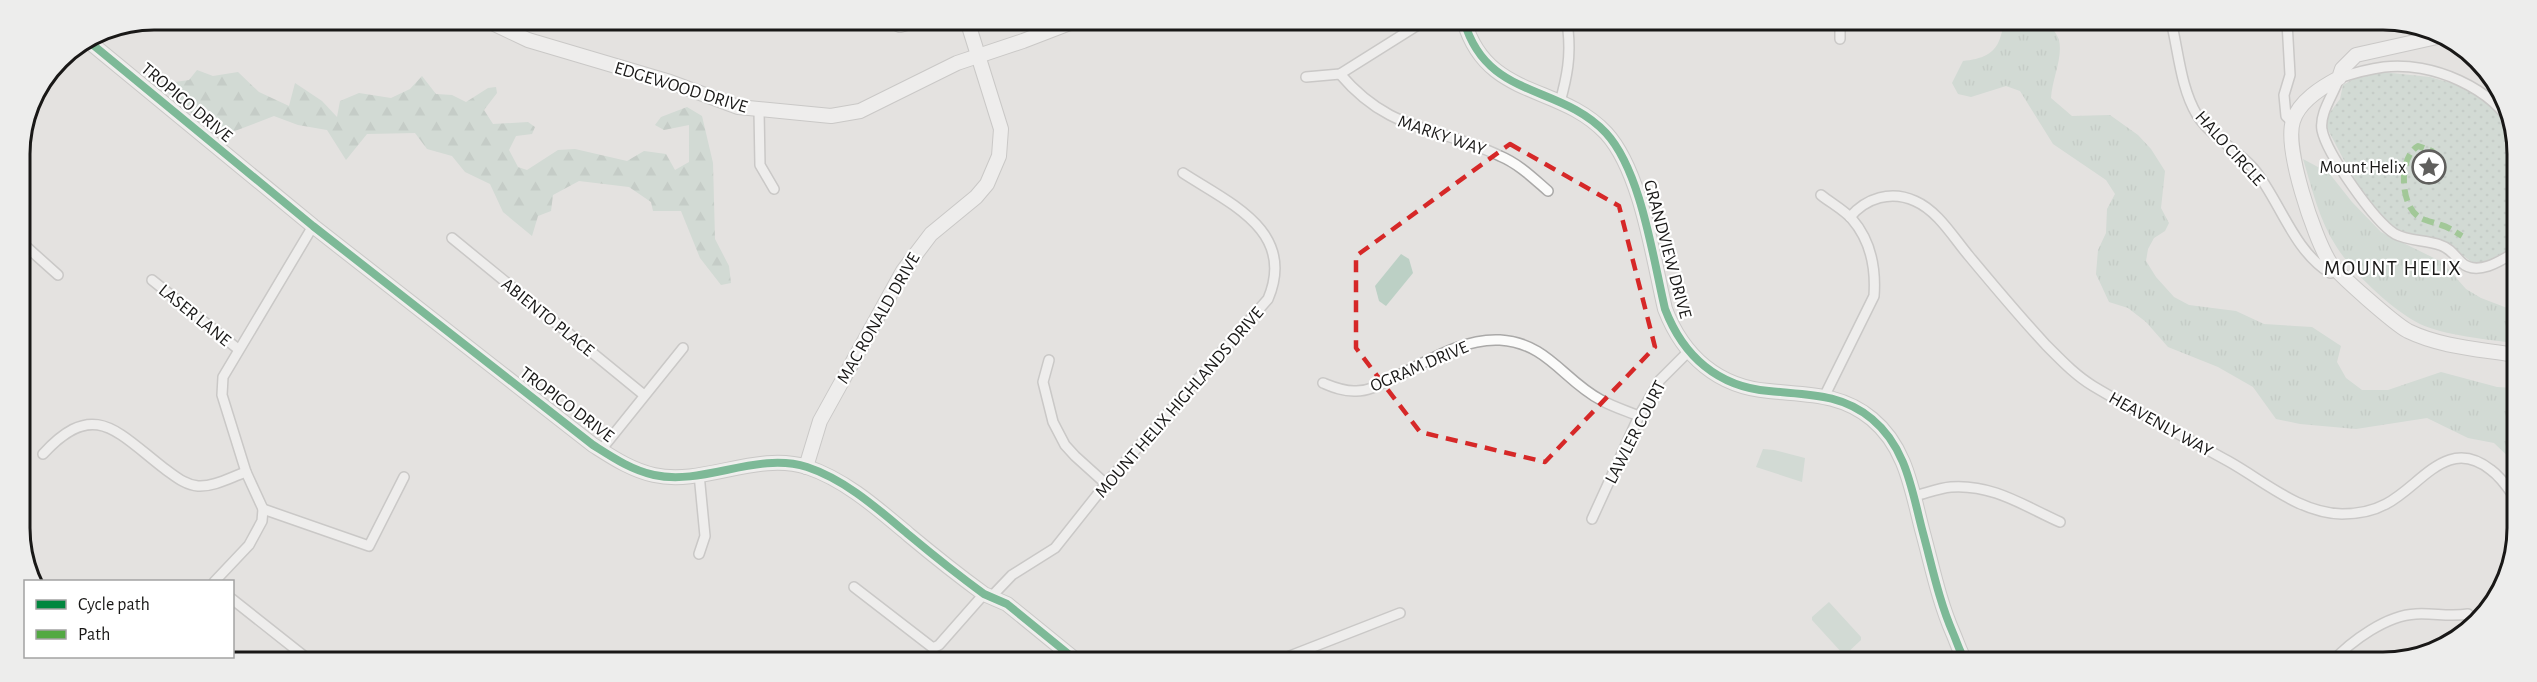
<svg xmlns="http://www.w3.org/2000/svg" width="2537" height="682" font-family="'Alegreya Sans',sans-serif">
<defs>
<pattern id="grass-tufts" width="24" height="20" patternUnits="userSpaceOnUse" patternTransform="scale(1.5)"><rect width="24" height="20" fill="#bcd0c5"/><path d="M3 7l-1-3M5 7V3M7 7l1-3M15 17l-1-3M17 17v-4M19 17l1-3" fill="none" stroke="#a1b2a8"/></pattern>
<pattern id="forest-firs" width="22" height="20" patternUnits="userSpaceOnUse" patternTransform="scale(1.5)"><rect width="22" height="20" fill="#bcd0c5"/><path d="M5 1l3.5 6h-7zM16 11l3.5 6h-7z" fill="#a1b2a8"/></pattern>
<pattern id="park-dots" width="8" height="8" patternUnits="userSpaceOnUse" patternTransform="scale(1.5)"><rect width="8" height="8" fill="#bcd0c5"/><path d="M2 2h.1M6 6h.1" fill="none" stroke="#a1b2a8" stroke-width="1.8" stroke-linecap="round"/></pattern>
</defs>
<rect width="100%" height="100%" fill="#e4e2e0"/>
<g fill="url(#grass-tufts)">
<path d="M 2006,22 L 2048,23 C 2052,28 2057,34 2059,40 C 2063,58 2052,79 2051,98 L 2072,116 L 2110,115 L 2138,135 L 2151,149 L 2165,171 L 2161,208 L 2169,223 L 2165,231 L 2154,238 L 2148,249 L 2146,261 L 2156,277 L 2174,297 L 2189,305 L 2236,311 L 2264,324 L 2312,327 L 2341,346 L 2337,362 L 2346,378 L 2362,390 L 2388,390 L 2441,372 L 2497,387 L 2514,388 L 2515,463 L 2494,443 L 2468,438 L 2427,418 L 2356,429 L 2300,424 L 2276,419 L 2253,387 L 2218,367 L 2168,347 L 2146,322 L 2128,308 L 2109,302 L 2096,274 L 2098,250 L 2106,233 L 2107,209 L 2115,194 L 2106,180 L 2053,144 L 2020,91 L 2006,86 L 1971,97 L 1958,94 L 1952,83 L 1963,61 C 1981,59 1996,55 2001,35 C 2003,29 2002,27 2006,22 Z"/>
<path d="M 2303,159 L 2329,173 L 2352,202 L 2381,232 L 2442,262 L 2466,289 L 2481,298 L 2515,311 L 2515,343 C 2489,340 2443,335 2420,324 C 2391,309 2353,273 2336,246 C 2319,220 2312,188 2303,159 Z"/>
</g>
<polygon fill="url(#forest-firs)" points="197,70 213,76 238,72 259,92 289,106 295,83 322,101 337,117 340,101 359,93 391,98 410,89 422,76 436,94 452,95 466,102 488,88 496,87 497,93 484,110 493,124 528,122 535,127 532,134 516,136 509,150 518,167 527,170 558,150 575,149 627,161 644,151 666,154 675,170 689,162 689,125 664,130 655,125 661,117 687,107 702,116 713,163 715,239 729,266 731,283 721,285 700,258 681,211 653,211 651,202 629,187 579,181 553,195 551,211 538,216 532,236 503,212 490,184 465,172 452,156 427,149 415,133 367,134 346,160 327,130 298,125 274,116 227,134 217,135 168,93 175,82 189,80"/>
<polygon fill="url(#park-dots)" points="2382,72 2430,77 2472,89 2500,115 2515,147 2515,246 2488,261 2475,264 2446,244 2396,229 2375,210 2357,185 2326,126 2328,115 2340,99 2343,85 2362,74"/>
<g fill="#bcd0c5">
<polygon points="1401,254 1409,259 1413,273 1386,306 1379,301 1375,286"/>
<polygon points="1763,449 1774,450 1805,458 1802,482 1756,467"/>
<polygon points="1829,602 1861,637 1861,640 1846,654 1843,654 1812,620 1812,617"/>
</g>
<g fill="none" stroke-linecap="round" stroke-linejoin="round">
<defs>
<g id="street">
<polyline points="2287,22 2290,75 2284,95 2286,116 2292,122"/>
<polyline points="2403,22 2410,23"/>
<path d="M 2173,30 C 2179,58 2182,90 2197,115 C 2211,137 2237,149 2254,169 C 2280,201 2293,250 2330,273 L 2340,271"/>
<polyline points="1840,39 1840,26 1845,21"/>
<path d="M 1340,74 C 1391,134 1436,125 1500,156 C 1519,164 1533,178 1548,191"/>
<polyline points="1306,77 1340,74 1418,25 1427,21"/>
<path d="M 1560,102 C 1567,77 1571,56 1568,30"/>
<polyline points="759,111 760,165 774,189"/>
<path d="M 1821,195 C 1831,203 1844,210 1852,219 C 1871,241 1876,268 1874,296 L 1825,395"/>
<path d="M 1850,217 C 1866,198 1891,190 1915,201 C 1938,211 1953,237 1969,256 C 1994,286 2019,316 2046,345 C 2061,360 2075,375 2093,386 C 2138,413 2183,436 2228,461 C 2264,481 2299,513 2342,514 C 2357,514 2373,511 2386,504 C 2421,486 2447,435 2491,470 C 2501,477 2508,488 2515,498"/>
<polyline points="452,238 644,395"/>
<polyline points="20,241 58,275"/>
<path d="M 2515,252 C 2501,261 2476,277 2461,262 C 2454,255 2450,248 2440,245 C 2426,240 2408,241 2395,234 C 2374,221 2327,154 2322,130 C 2319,113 2334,94 2339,78 C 2354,73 2369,69 2384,67 C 2431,61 2494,88 2515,130"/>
<polyline points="152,280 238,349"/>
<polyline points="1049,360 1043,382 1053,422 1065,445 1075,456 1106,484"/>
<path d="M 1323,383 C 1333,387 1342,391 1354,391 C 1369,392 1383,383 1397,376 C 1428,361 1463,338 1500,340 C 1548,343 1563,380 1601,400 C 1613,407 1627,411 1639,416"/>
<polyline points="601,450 683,348"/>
<path d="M 43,454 C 94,398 117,432 165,469 C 175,476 185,485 198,486 C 214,487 231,477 246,472"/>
<path d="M 1915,496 C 1927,493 1939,488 1951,487 C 1993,484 2024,506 2060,522"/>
<polyline points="263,509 369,546 404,477"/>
<polyline points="1592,519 1639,416 1660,380 1688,352"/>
<polyline points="699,554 705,536 699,474"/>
<polyline points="214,582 249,545 262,521 263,509 246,472 222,395 223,377 313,226"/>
<polyline points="854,587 933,648 939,645 984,594"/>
<path d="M 991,597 L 1012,575 L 1055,548 L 1109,480 L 1268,299 C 1297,231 1229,203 1183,173"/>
<polyline points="232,599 309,660"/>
<polyline points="175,660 175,656"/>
<polyline points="1277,661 1400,613"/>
<path d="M 2332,662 C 2351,641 2387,615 2416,614 C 2434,613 2450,617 2468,614"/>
</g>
<g id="secondary">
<polyline points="486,20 528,40 670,82 738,107 831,116 860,111 957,63 1023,41 1075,21"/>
<polyline points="890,20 900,25 917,20"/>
<path d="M 1464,21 C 1487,100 1559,83 1606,133 C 1641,171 1653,258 1665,309 C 1683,356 1718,387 1769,391 C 1807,395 1841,393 1872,419 C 1907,448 1912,492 1923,533 C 1932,566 1939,601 1953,633 C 1957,642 1960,653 1966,662"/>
<path d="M 2437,37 L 2356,55 L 2342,69 L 2339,78 C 2322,87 2299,101 2293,121 C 2284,148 2314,237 2329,261 C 2336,273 2395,324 2408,331 C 2441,347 2479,349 2515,355"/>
<path d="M 87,40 L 313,226 L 593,445 C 612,457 631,470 654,475 C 704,486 757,451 807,467 C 846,480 878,509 909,535 C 933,555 958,575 984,594 L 1007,604 L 1077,661"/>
<polyline points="806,467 820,421 903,271 931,234 976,197 987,184 999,156 1001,129 967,20"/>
</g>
</defs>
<use href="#street" stroke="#aaa9a8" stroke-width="12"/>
<use href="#secondary" stroke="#aaa9a8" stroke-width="16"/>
<use href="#street" stroke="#fbfbfa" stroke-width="9"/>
<use href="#secondary" stroke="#fbfbfa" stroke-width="14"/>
<path stroke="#52a942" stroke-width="6" stroke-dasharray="12 6" stroke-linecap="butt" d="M 2437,159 L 2432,151 L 2418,146 C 2398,158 2400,205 2419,217 C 2425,221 2434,222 2441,225 C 2449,227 2455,232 2462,236"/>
<defs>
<g id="cycleway">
<path d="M 1464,21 C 1487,100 1559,83 1606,133 C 1641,171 1653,258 1665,309 C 1683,356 1718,387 1769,391 C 1807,395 1841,393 1872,419 C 1907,448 1912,492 1923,533 C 1932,566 1939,601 1953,633 C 1957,642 1960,653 1966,662"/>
<path d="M 87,40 L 313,226 L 593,445 C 612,457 631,470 654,475 C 704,486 757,451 807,467 C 846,480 878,509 909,535 C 933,555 958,575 984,594 L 1007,604 L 1077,661"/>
</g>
</defs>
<use href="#cycleway" stroke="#fff" stroke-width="11"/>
<use href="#cycleway" stroke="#00873e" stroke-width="8"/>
</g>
<path d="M0 0H2537V682H0ZM 1510,144 L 1619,206 L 1655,347 L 1545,462 L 1420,432 L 1356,348 L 1356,256 Z" fill="#e4e2e0" fill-opacity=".55" fill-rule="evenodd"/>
<path fill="none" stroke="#d62828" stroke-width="4.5" stroke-dasharray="12 8" stroke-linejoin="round" d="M 1510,144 L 1619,206 L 1655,347 L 1545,462 L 1420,432 L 1356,348 L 1356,256 Z"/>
<defs>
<symbol id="sight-ring" viewBox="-11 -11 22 22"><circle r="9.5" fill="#fff" stroke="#605f5d" stroke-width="1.5"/><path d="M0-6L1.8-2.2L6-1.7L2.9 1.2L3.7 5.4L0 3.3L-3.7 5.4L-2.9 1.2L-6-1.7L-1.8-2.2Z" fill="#605f5d"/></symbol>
</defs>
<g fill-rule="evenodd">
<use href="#sight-ring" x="2410" y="148" width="38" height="38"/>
</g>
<g text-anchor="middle" stroke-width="4.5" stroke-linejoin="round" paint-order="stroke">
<g font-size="18" fill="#191817" stroke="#fff">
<text transform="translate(681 87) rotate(17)" y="6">EDGEWOOD DRIVE</text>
<text transform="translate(187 102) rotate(40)" y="6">TROPICO DRIVE</text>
<text transform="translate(1442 135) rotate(19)" y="6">MARKY WAY</text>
<text transform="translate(2230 148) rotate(48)" y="6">HALO CIRCLE</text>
<text transform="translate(1668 249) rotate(75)" y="6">GRANDVIEW DRIVE</text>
<text transform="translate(195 315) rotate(39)" y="6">LASER LANE</text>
<text transform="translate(548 317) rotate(39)" y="6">ABIENTO PLACE</text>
<text transform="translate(878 318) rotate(-60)" y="6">MAC RONALD DRIVE</text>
<text transform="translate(1419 366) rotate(-23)" y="6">OGRAM DRIVE</text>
<text transform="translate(1179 402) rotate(-49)" y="6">MOUNT HELIX HIGHLANDS DRIVE</text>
<text transform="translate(567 404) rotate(37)" y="6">TROPICO DRIVE</text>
<text transform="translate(2161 424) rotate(29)" y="6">HEAVENLY WAY</text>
<text transform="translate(1635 432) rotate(-63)" y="6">LAWLER COURT</text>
</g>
<g font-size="18" fill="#191817" stroke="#fff" text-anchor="end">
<text x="2406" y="173">Mount Helix</text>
</g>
<g font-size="21" letter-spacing="1.5" fill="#191817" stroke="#fff">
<text x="2393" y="275">MOUNT HELIX</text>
</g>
</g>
<path d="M0 0H2537V682H0ZM154 30H2383A124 124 0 0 1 2507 154V528A124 124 0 0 1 2383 652H154A124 124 0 0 1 30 528V154A124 124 0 0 1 154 30Z" fill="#ededec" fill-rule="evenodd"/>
<path fill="none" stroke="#191817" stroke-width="3" d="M154 30H2383A124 124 0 0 1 2507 154V528A124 124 0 0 1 2383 652H154A124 124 0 0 1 30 528V154A124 124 0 0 1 154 30Z"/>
<rect x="24" y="580" width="210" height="78" fill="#ffffff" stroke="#a3a3a2" stroke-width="1.5"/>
<rect x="36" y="600" width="30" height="9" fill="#00873e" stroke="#a3a3a2" stroke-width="1.5"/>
<text x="78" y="610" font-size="18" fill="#191817">Cycle path</text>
<rect x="36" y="630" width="30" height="9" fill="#52a942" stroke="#a3a3a2" stroke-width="1.5"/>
<text x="78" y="640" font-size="18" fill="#191817">Path</text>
</svg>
